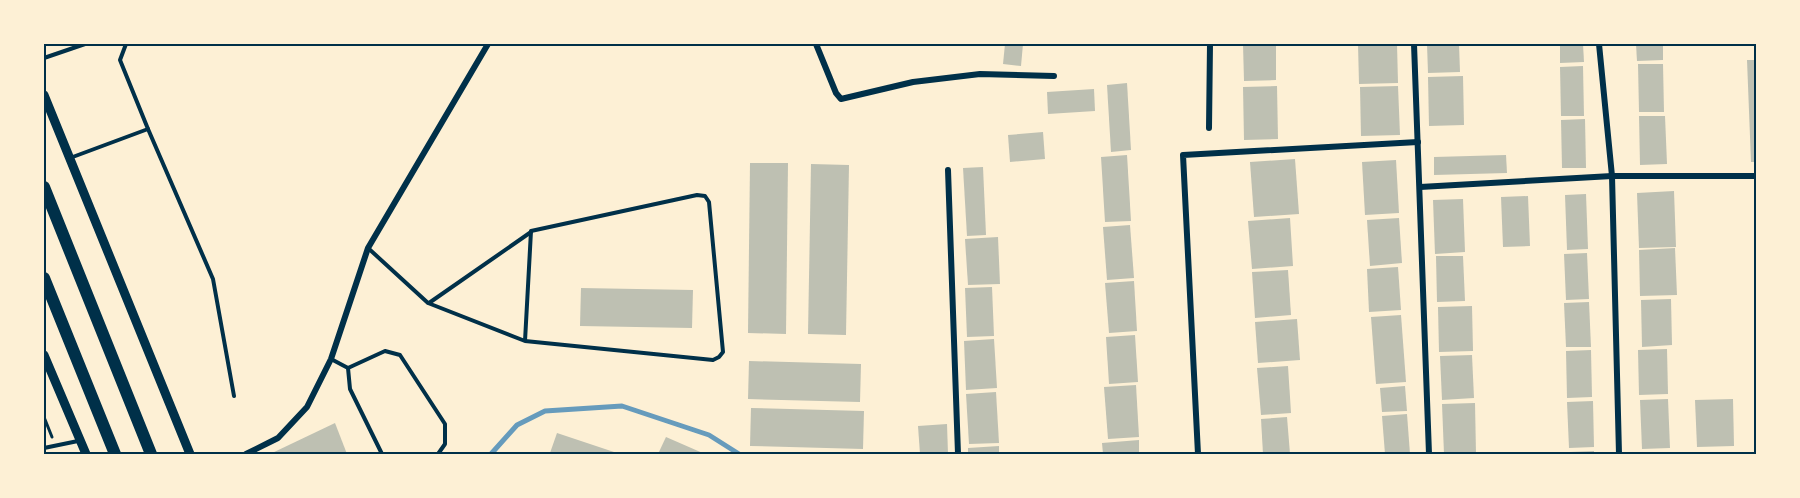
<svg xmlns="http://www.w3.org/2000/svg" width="1800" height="498" font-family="Commissioner,sans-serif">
<rect width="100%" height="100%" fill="#fdf0d5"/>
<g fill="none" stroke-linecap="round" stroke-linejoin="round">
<polyline stroke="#669bbc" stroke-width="5" points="491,454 517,425 545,411 622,406 709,435 739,454"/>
</g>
<g fill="#bec0b2">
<polygon points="1005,44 1023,44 1021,66 1003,64"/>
<polygon points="1243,44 1276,44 1276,80 1244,81"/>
<polygon points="1358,44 1397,44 1398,83 1359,84"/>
<polygon points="1427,44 1459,44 1460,72 1428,73"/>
<polygon points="1560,44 1583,44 1584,62 1560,63"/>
<polygon points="1636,44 1663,44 1663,60 1637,61"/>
<polygon points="1747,60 1756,60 1756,162 1751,162"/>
<polygon points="1638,64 1663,64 1664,112 1639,112"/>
<polygon points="1583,66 1584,116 1561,116 1560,67"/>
<polygon points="1463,76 1464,125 1429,126 1428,77"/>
<polygon points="1127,83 1131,150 1111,152 1107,85"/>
<polygon points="1277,86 1278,139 1244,140 1243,87"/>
<polygon points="1398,86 1400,135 1361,136 1360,87"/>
<polygon points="1094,89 1095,111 1048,114 1047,92"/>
<polygon points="1639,116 1665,116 1667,164 1640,165"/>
<polygon points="1585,119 1586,168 1562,168 1561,120"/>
<polygon points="1043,132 1045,159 1010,162 1008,135"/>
<polygon points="1127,155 1131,221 1105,222 1101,157"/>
<polygon points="1506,155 1507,173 1434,175 1434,157"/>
<polygon points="1295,159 1299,214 1254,217 1250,162"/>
<polygon points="1396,160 1399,213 1365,215 1362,162"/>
<polygon points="750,163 788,163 786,334 748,333"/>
<polygon points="811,164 849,165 846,335 808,334"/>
<polygon points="983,167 986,235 967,236 963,168"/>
<polygon points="1674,191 1676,247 1639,248 1637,193"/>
<polygon points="1586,194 1588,249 1567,250 1565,195"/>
<polygon points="1528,196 1530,246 1503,247 1501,197"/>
<polygon points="1463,199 1465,252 1435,254 1433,200"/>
<polygon points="1290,218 1293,266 1252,269 1248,221"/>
<polygon points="1399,218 1402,263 1370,266 1367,220"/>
<polygon points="1130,225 1134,278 1107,280 1103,227"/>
<polygon points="998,237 1000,284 968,285 965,239"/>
<polygon points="1675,248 1677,295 1640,296 1639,250"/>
<polygon points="1587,253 1589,299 1566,300 1564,254"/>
<polygon points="1436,256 1463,256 1465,301 1437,302"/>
<polygon points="1398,267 1401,310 1369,312 1367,269"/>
<polygon points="1288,270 1291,315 1255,318 1252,272"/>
<polygon points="1134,281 1137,331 1109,333 1105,283"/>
<polygon points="992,287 994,336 967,337 965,288"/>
<polygon points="581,288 693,290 692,328 580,326"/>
<polygon points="1671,299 1672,345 1642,347 1641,300"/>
<polygon points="1589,302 1591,347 1566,347 1564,303"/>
<polygon points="1472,306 1473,351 1439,352 1438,307"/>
<polygon points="1401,315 1406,382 1376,384 1371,317"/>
<polygon points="1297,319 1300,360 1258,363 1255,322"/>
<polygon points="1135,335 1138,382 1109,384 1106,337"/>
<polygon points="994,339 997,388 966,390 964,341"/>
<polygon points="1667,349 1668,394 1639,395 1638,350"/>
<polygon points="1591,350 1592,397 1567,398 1566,351"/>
<polygon points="1472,355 1474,398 1442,400 1440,356"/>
<polygon points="749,361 861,364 860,402 748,399"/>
<polygon points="1288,366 1291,413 1261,415 1257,368"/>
<polygon points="1136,385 1139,437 1108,439 1104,387"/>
<polygon points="1405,386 1407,411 1382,412 1380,388"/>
<polygon points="996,392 999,443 969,444 966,394"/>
<polygon points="1668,399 1670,448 1642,449 1640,400"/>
<polygon points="1733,399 1734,446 1697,447 1695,400"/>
<polygon points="1593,401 1594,447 1569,448 1567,402"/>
<polygon points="1475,403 1476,454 1444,454 1442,404"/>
<polygon points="751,408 864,411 863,449 750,446"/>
<polygon points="1407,414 1410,454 1385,454 1382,416"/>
<polygon points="1287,417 1290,454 1263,454 1261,419"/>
<polygon points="335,423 347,454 270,454"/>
<polygon points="947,424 948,454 920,454 918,426"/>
<polygon points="557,433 620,454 550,453"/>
<polygon points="666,437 705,454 658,454"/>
<polygon points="1139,440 1139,454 1103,454 1102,443"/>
<polygon points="999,446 999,454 968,454 968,448"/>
<polygon points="1594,451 1594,454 1569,454 1569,452"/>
<polygon points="1737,452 1738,454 1708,454 1708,453"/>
<polygon points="1743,452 1756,452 1756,454 1744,454"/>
</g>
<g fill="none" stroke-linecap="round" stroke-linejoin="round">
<polyline stroke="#003049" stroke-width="3" points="44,417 52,437"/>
<g stroke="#003049" stroke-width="4">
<polyline points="44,58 85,44"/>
<polyline points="148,129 213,279 234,396"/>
<polyline points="70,158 148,129 120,60 126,44"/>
<polyline points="368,248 428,303 525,341 713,360 719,357 723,352 709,202 705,196 697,195 531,231 525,341"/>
<polyline points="429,303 531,232"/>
<polyline points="331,359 348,368 350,389 382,454"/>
<polyline points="348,368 385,351 400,355 445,424 445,444 438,454"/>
<polyline points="44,448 78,441"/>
</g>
<g stroke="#003049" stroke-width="6">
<polyline points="816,44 836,93 841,99 913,82 980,74 1054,76"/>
<polyline points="1414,44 1429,454"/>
<polyline points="1599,44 1612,176 1619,454"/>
<polyline points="1209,128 1210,44"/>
<polyline points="948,170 958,454"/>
<polyline points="1420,187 1612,176 1756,176"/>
<polyline points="246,454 278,438 307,407 331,359 368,248 488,44"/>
<polyline points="1198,454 1183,155 1418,142"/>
</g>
<g stroke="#003049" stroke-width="9">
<polyline points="44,95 190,454"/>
<polyline points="44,355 86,454"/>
</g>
<g stroke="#003049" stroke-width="12">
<polyline points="44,187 151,454"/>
<polyline points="44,278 115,454"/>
</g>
</g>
<rect width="1800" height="498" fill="none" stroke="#fdf0d5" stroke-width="90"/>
<rect x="45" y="45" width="1710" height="408" fill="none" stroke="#003049" stroke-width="2"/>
</svg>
